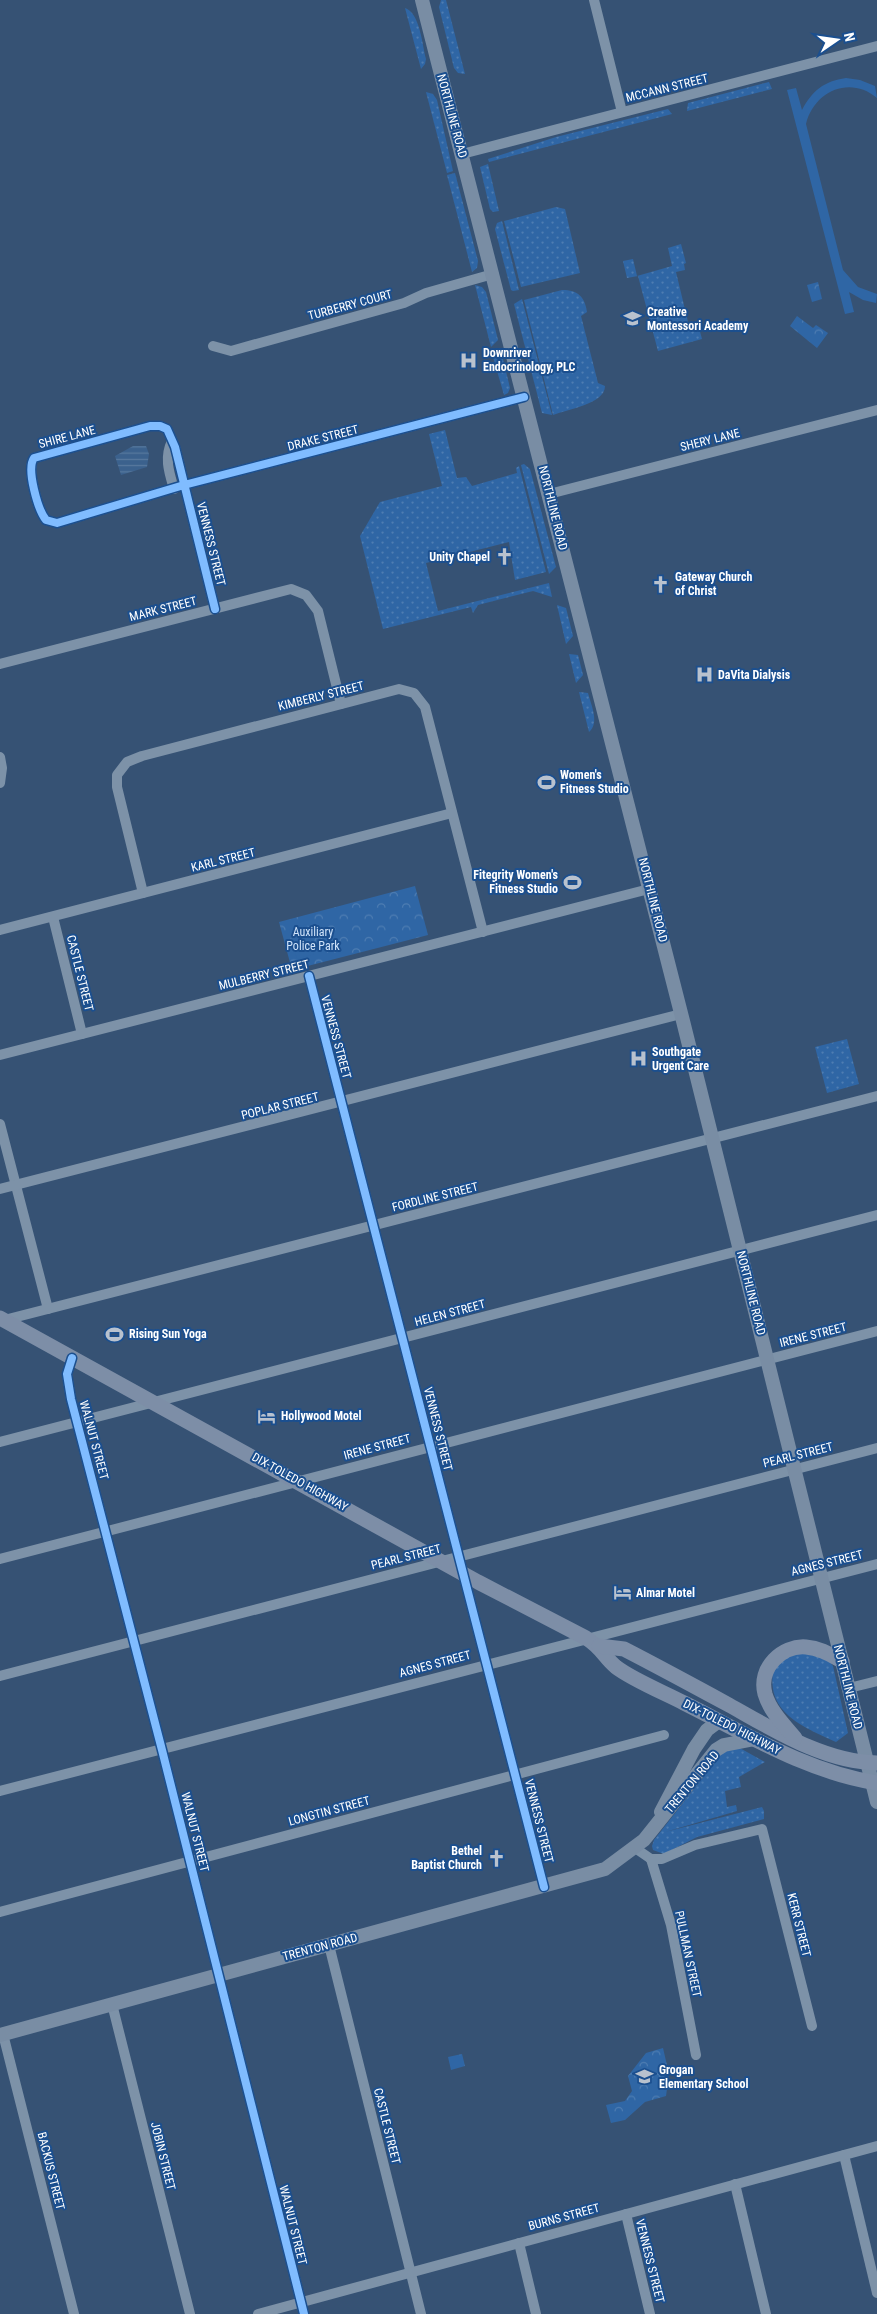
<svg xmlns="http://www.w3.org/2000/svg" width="877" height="2314" font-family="'Roboto Condensed',sans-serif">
<defs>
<pattern id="grass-dots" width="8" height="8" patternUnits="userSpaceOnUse" patternTransform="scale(1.25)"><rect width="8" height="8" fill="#2f66a5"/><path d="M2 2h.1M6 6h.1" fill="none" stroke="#4e7db2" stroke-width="1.8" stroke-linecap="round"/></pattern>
<pattern id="park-crowns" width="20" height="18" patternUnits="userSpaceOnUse" patternTransform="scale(1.25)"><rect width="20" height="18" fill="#2f66a5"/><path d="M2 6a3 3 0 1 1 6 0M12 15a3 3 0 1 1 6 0" fill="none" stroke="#4e7db2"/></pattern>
<pattern id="water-rules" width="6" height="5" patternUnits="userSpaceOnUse" patternTransform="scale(1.25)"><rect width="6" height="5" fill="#3b618d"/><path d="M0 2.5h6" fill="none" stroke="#58799e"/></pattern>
</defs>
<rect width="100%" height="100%" fill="#365274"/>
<g fill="url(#grass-dots)">
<polygon points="441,0 446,0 465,74 458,73 454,68 439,7"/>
<path d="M 405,8 C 420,13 422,44 426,59 L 425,64 L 421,69 Z"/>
<polygon points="769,82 772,89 687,111 688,103"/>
<polygon points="426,92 433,94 437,100 453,171 447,173"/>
<polygon points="668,109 672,114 489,162 488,159 556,137"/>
<polygon points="488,164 499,211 493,212 490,209 480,167"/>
<polygon points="455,173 478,261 477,268 472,272 447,175"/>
<polygon points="556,207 565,209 580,273 521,287 504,221"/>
<polygon points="502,221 519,290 513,291 511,290 495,229 497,223"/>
<polygon points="681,244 686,263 684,264 685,270 676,272 689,326 698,324 702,339 658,351 638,276 627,278 623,261 633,259 637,276 672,266 668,248"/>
<polygon points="475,285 482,287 486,292 498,340 491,347"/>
<path d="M 562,290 C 578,290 585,297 587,312 L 581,316 L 598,383 L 605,386 C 605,404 568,409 553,415 L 524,300 Z"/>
<polygon points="522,299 552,415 542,413 514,304"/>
<polygon points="493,357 503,359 510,388 508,393 504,395"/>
<polygon points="445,430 457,478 466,477 472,486 517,473 516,468 519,466 546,572 515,580 509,542 426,563 438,611 549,583 552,597 533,591 478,605 473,613 471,607 383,629 360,536 380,502 442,486 429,434"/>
<polygon points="524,464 530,469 556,567 549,574 521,465"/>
<polygon points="557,605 566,608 573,636 566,644"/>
<polygon points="569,654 578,655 583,675 576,683"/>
<path d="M 579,692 L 588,693 C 591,705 600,723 589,732 Z"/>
<polygon points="847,1039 859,1084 827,1093 815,1047"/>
<path d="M 799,1650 L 826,1657 L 833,1666 L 848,1733 L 836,1742 C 801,1726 764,1712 774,1666 Z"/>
<polygon points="738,1747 765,1762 739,1777 741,1787 725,1791 727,1807 736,1805 737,1811 665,1832 762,1807 764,1811 764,1819 697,1837 664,1854 653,1850 652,1846 654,1840 723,1752"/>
</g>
<g fill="url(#park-crowns)">
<polygon points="818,282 822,299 812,302 807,285"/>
<polygon points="797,316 813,328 816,325 828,333 817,348 790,326"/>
<polygon points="415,886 428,935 292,970 279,922"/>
<polygon points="663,2048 669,2074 666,2096 645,2102 625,2120 611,2123 606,2105 625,2101 632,2091 628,2076 646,2053"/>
<polygon points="462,2054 465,2066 451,2070 448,2057"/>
</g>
<g fill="#2f66a5">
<path d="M 846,78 L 860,80 L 875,86 L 877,98 C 850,75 814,91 806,124 L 843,270 L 858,287 L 877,294 L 876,303 L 863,300 L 849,292 L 854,312 L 845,314 L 787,90 L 796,88 L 802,110 C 812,91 824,81 846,78 Z"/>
<polygon points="307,924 314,954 297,959 289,929"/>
</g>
<polygon fill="url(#water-rules)" points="133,446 146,446 149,454 147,467 121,475 115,456"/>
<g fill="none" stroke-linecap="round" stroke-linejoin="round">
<g stroke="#7d92a8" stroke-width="10">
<polyline points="594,0 622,112"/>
<polyline points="462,154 877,46"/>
<polyline points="213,346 231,351 404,303 426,293 493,274"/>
<path d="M 172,441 C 164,458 169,472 174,489"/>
<polyline points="549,494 877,410"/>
<path d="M 215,609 L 175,447 L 167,429 L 160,426 L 150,426 L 34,458 C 26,469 38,510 46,520 L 57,523 L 184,485 L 524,397"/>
<polyline points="0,664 291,589 306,595 318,611 341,704"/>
<polyline points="0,757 2,768 0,783"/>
<polyline points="143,893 117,787 117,775 127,762 142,756 399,689 414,693 425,707 483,932"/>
<polyline points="53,917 82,1034"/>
<polyline points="0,930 452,813"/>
<polyline points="309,976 544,1887"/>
<polyline points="0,1055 649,889"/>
<polyline points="0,1124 48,1309"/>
<polyline points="0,1189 681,1014"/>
<polyline points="1,1321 877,1096"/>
<polyline points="72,1358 67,1374 71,1399 162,1750 304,2314"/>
<polyline points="0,1442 877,1215"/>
<polyline points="0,1559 877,1331"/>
<polyline points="0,1676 877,1448"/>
<polyline points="849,1688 877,1681"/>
<polyline points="0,1791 877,1564"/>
<polyline points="635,1848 651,1859 662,1859 695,1845 762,1829 812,2026"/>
<polyline points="651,1859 671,1925 696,2055"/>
<polyline points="0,1912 664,1735"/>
<polyline points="329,1945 421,2314"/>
<polyline points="112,2004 190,2314"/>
<polyline points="3,2034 74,2314"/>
<polyline points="844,2155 877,2293"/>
<polyline points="735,2184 766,2314"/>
<polyline points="626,2214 650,2314"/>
<polyline points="519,2243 536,2314"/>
<polyline points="258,2314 877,2146"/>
</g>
<g stroke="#798da4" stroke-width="14">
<polyline points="422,0 683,1021 877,1802"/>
<polyline points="661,1812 694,1749 707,1730 719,1721"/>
<polyline points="0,2035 605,1869 644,1840 716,1750 724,1745 755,1739"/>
</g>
<g stroke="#7d8ea7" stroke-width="15">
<path d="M 0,1318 L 478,1582 L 586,1638 C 602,1648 604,1657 616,1667 C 633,1680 665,1693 684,1703 C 746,1734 807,1772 877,1783"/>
<path d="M 599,1646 L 624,1649 C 659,1667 694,1686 729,1705 C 774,1730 824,1762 877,1763"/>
<path d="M 795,1738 C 784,1725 770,1711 765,1694 C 758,1668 782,1645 806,1647 C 820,1648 831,1655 842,1661"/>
</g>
<defs>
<g id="cycleway">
<path d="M 215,609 L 175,447 L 167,429 L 160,426 L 150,426 L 34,458 C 26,469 38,510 46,520 L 57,523 L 184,485 L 524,397"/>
<polyline points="309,976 544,1887"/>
<polyline points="72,1358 67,1374 71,1399 162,1750 304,2314"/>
</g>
</defs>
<use href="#cycleway" stroke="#1b4f8f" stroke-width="11"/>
<use href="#cycleway" stroke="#80bcff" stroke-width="8"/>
</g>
<defs>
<symbol id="school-bare" viewBox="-9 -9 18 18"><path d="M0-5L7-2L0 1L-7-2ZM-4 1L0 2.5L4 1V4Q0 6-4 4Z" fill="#b9c2ce" stroke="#1b4f8f" stroke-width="2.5" paint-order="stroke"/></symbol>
<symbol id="hospital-bare" viewBox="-9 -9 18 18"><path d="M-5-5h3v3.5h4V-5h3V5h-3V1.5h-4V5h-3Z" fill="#b9c2ce" stroke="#1b4f8f" stroke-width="2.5" paint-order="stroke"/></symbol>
<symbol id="church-bare" viewBox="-9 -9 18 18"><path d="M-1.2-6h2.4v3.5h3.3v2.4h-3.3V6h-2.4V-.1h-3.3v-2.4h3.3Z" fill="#b9c2ce" stroke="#1b4f8f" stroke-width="2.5" paint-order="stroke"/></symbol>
<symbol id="stadium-bare" viewBox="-9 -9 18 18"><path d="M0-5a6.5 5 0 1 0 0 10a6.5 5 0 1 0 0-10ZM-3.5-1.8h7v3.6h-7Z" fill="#b9c2ce" stroke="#1b4f8f" stroke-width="2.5" paint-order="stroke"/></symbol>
<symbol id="hotel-bare" viewBox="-9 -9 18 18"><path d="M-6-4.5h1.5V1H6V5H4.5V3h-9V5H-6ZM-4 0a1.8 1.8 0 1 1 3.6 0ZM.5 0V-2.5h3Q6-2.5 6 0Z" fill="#b9c2ce" stroke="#1b4f8f" stroke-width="2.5" paint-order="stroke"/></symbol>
</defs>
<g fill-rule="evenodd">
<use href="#school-bare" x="620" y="306" width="25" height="25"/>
<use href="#hospital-bare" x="456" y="348" width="25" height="25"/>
<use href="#church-bare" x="492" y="544" width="25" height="25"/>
<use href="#church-bare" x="648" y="572" width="25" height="25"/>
<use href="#hospital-bare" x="692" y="662" width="25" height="25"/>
<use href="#stadium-bare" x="534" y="770" width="25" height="25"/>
<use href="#stadium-bare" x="560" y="870" width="25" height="25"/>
<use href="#hospital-bare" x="626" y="1046" width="25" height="25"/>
<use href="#stadium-bare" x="102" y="1322" width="25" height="25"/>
<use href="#hotel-bare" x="254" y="1404" width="25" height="25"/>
<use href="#hotel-bare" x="610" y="1580" width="25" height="25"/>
<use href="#church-bare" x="484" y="1846" width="25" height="25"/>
<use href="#school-bare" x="632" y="2064" width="25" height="25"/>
</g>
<g text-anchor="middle" stroke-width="4" stroke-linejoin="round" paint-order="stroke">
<g font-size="12" fill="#fff" stroke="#1b4f8f">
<text transform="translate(667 88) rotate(-14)" y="4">MCCANN STREET</text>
<text transform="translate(452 116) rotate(75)" y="4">NORTHLINE ROAD</text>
<text transform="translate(350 305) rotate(-15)" y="4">TURBERRY COURT</text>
<text transform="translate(67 437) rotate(-15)" y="4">SHIRE LANE</text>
<text transform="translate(323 438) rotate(-14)" y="4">DRAKE STREET</text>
<text transform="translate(710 440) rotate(-14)" y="4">SHERY LANE</text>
<text transform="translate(553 508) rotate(76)" y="4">NORTHLINE ROAD</text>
<text transform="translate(211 544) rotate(76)" y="4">VENNESS STREET</text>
<text transform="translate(163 609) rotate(-14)" y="4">MARK STREET</text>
<text transform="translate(321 696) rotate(-14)" y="4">KIMBERLY STREET</text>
<text transform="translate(223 860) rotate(-14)" y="4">KARL STREET</text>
<text transform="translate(653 900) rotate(76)" y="4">NORTHLINE ROAD</text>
<text transform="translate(80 973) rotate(76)" y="4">CASTLE STREET</text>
<text transform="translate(264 975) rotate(-14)" y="4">MULBERRY STREET</text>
<text transform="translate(336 1037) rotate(75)" y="4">VENNESS STREET</text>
<text transform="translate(280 1106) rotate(-14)" y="4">POPLAR STREET</text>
<text transform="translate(435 1197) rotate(-14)" y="4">FORDLINE STREET</text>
<text transform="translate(751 1293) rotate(76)" y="4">NORTHLINE ROAD</text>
<text transform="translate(450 1313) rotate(-15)" y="4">HELEN STREET</text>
<text transform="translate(813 1335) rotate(-14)" y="4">IRENE STREET</text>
<text transform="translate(438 1429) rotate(76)" y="4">VENNESS STREET</text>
<text transform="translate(94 1440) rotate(75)" y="4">WALNUT STREET</text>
<text transform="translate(377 1447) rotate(-15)" y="4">IRENE STREET</text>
<text transform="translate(798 1455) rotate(-14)" y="4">PEARL STREET</text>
<text transform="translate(300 1482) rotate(29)" y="4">DIX-TOLEDO HIGHWAY</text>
<text transform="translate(406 1557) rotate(-14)" y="4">PEARL STREET</text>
<text transform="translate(827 1563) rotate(-14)" y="4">AGNES STREET</text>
<text transform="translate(435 1664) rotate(-15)" y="4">AGNES STREET</text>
<text transform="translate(848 1687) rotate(76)" y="4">NORTHLINE ROAD</text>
<text transform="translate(732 1727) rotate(27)" y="4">DIX-TOLEDO HIGHWAY</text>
<text transform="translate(692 1782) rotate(-50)" y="4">TRENTON ROAD</text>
<text transform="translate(329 1811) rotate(-15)" y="4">LONGTIN STREET</text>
<text transform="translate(539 1821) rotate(76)" y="4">VENNESS STREET</text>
<text transform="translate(195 1832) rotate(76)" y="4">WALNUT STREET</text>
<text transform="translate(799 1925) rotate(76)" y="4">KERR STREET</text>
<text transform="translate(320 1947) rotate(-15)" y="4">TRENTON ROAD</text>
<text transform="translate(688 1954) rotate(78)" y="4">PULLMAN STREET</text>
<text transform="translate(387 2126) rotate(76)" y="4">CASTLE STREET</text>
<text transform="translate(163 2156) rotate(76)" y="4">JOBIN STREET</text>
<text transform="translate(51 2171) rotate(76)" y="4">BACKUS STREET</text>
<text transform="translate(564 2217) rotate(-15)" y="4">BURNS STREET</text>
<text transform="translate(293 2225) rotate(76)" y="4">WALNUT STREET</text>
<text transform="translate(650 2261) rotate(76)" y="4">VENNESS STREET</text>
</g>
<g font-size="12" font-weight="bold" fill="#fff" stroke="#1b4f8f" text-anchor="start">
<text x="647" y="316">Creative<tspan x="647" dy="14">Montessori Academy</tspan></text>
<text x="483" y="357">Downriver<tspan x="483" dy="14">Endocrinology, PLC</tspan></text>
<text x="490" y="561" text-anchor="end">Unity Chapel</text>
<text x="675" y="581">Gateway Church<tspan x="675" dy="14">of Christ</tspan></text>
<text x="718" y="679">DaVita Dialysis</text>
<text x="560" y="779">Women's<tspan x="560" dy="14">Fitness Studio</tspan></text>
<text x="558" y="879" text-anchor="end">Fitegrity Women's<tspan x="558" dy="14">Fitness Studio</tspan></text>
<text x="652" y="1056">Southgate<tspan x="652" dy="14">Urgent Care</tspan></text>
<text x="129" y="1338">Rising Sun Yoga</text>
<text x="281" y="1420">Hollywood Motel</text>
<text x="636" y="1597">Almar Motel</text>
<text x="482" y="1855" text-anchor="end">Bethel<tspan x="482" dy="14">Baptist Church</tspan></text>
<text x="659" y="2074">Grogan<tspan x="659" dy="14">Elementary School</tspan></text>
</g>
<g font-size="12" fill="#cfe3fa" stroke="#1b4f8f">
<text x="313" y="936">Auxiliary<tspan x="313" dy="14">Police Park</tspan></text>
</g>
</g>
<g transform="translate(837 40) rotate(77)" stroke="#1b4f8f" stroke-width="4" paint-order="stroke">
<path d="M0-4L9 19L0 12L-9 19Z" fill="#ffffff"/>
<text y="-8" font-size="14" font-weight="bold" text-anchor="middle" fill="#ffffff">N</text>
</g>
</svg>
